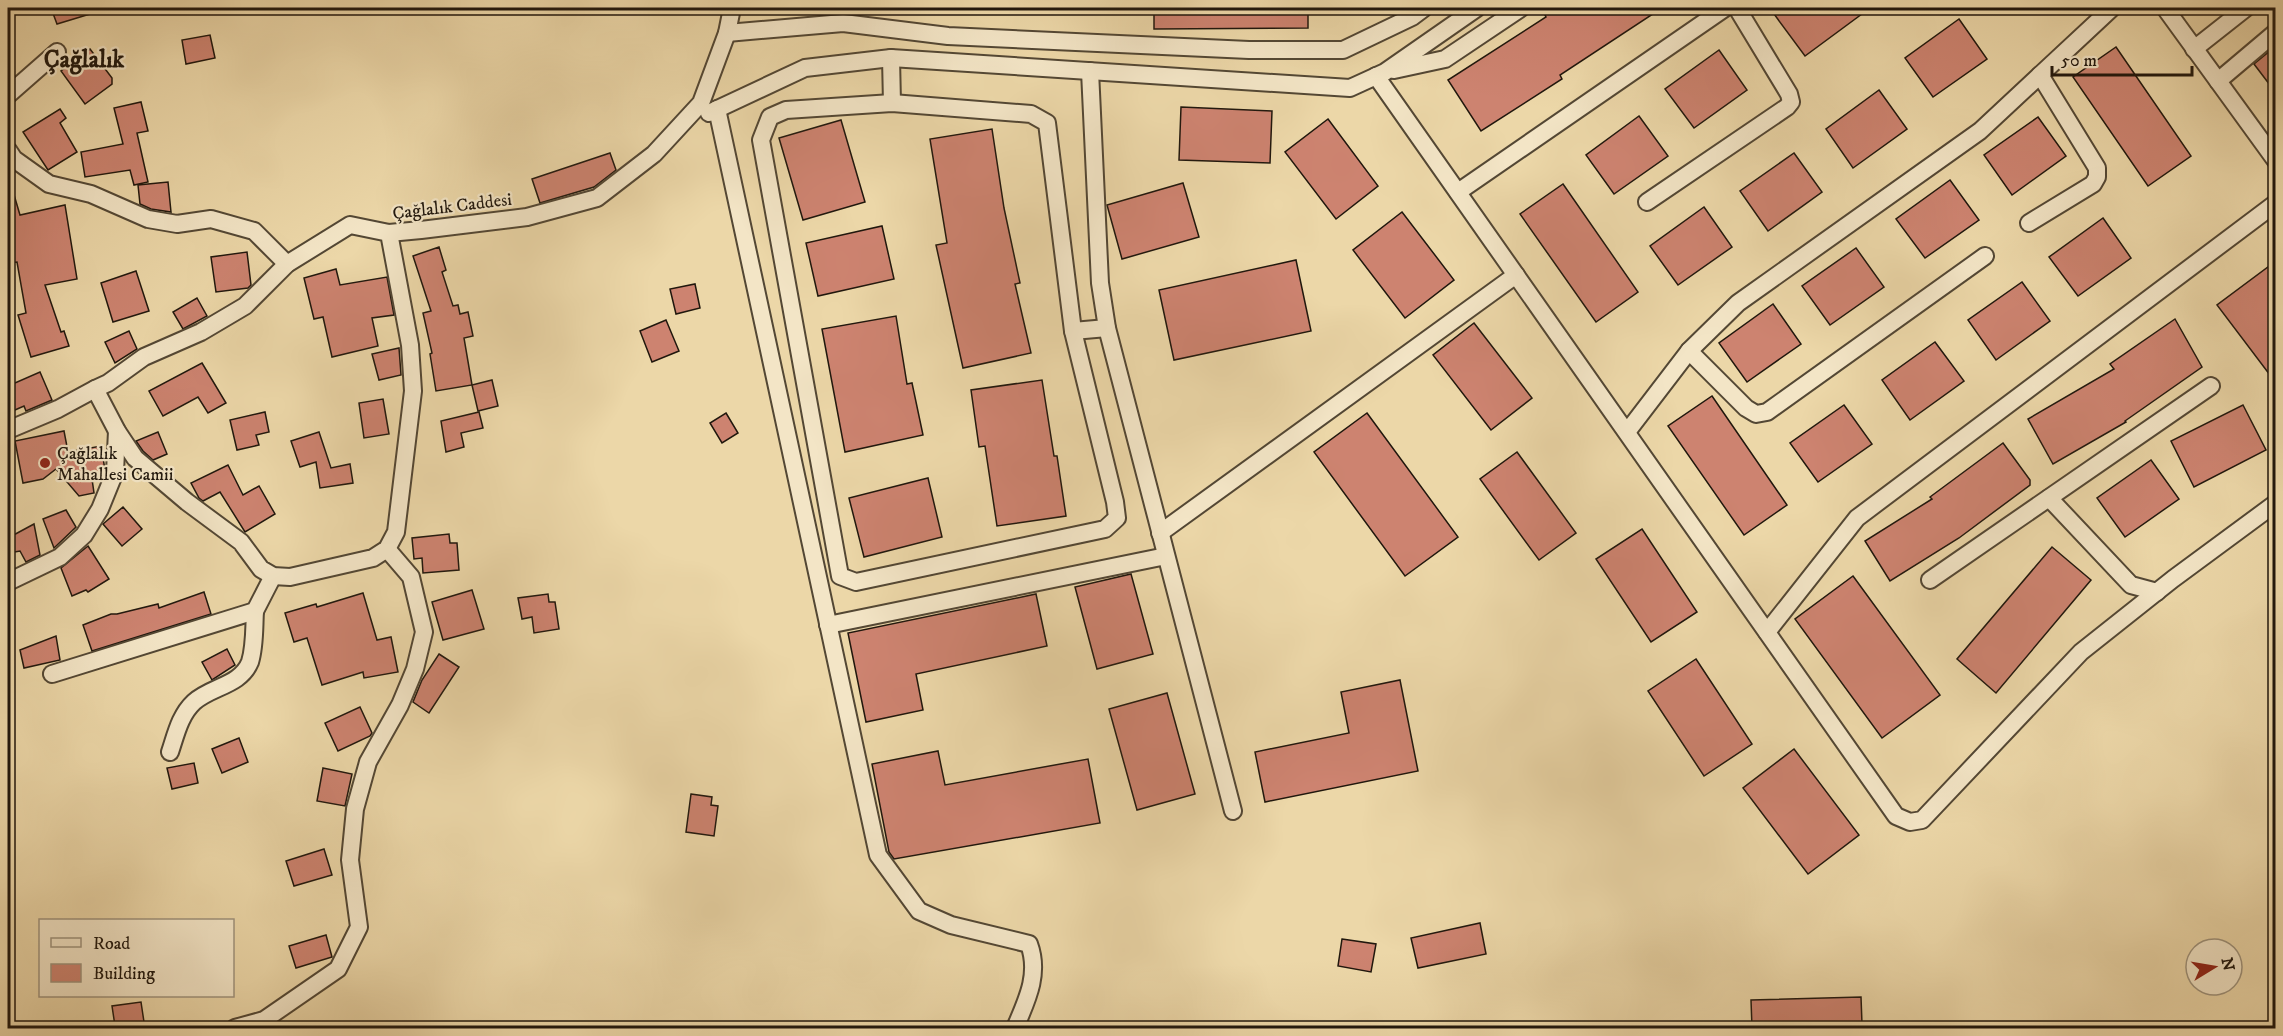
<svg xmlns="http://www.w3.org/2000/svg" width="2283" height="1036" font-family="'IM FELL DW Pica',serif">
<rect width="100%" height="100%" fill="#ecd7a8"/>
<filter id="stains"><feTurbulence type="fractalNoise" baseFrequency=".00333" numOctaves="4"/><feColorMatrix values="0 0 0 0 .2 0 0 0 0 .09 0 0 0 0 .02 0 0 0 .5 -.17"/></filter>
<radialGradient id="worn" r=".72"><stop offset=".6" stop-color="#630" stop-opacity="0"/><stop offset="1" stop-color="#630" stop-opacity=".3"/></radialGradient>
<g fill="#cd8370" stroke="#20170d" stroke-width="1.5">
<polygon points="51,8 99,8 100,11 57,24"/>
<polygon points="1154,8 1308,8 1308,28 1154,29"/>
<polygon points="1556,8 1662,8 1560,75 1562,79 1481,131 1448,80 1546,17 1545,15"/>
<polygon points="1782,8 1870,8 1805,56 1774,14"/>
<polygon points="1959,19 1987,59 1933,97 1905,58"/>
<polygon points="210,35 215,58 186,64 182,40"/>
<polygon points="2276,46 2276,93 2254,64"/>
<polygon points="2116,47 2191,156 2148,186 2073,77"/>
<polygon points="90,49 112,78 112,84 85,104 61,71"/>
<polygon points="1719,50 1747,90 1694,128 1665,89"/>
<polygon points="1879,90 1907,129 1853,168 1826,129"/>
<polygon points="141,102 148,131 137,133 148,182 134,185 130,170 85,177 81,152 123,144 114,108"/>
<polygon points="1181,107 1272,111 1270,163 1179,160"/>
<polygon points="60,109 66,118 60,123 77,152 48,170 23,132"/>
<polygon points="1639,116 1668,156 1614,194 1586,155"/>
<polygon points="2038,117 2066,156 2012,195 1984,155"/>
<polygon points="1328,119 1378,186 1336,219 1285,152"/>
<polygon points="841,120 865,202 803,220 779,138"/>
<polygon points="992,129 1004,208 1020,283 1015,284 1031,353 963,368 936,245 947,243 930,139"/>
<polygon points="610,153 616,170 594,187 540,203 532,179"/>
<polygon points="1794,153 1822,192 1768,231 1740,191"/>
<polygon points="1950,180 1979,220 1925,258 1896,219"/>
<polygon points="168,182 171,212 151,209 140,204 138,185"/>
<polygon points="1183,183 1199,237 1122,259 1107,205"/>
<polygon points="1563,184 1638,292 1596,322 1520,214"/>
<polygon points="12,188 20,215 65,205 77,279 45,285 61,332 64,331 69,346 31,357 18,315 26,313 17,262 8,263 8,189"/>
<polygon points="1704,207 1732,247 1678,285 1650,246"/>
<polygon points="1402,212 1454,280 1405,318 1353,250"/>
<polygon points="2103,218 2131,258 2078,296 2049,257"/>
<polygon points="882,226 894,279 818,296 806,243"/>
<polygon points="439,247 446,270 442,272 453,306 458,305 460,314 468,312 473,336 464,338 472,385 436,391 430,354 432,353 423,313 431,311 413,256"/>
<polygon points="1856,248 1884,287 1830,325 1802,286"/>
<polygon points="247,252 251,285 248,288 216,292 211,257"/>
<polygon points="1296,260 1311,331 1174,360 1159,290"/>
<polygon points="2276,261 2276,383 2217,305"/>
<polygon points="336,269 340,285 387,277 394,315 372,318 378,346 332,357 323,317 314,319 304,278"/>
<polygon points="136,271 149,311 113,322 101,283"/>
<polygon points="2022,282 2050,321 1996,360 1968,320"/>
<polygon points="695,284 700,308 676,314 670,289"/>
<polygon points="197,298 207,316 183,329 173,312"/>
<polygon points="1773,304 1801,344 1747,382 1719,343"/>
<polygon points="896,316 907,384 912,383 923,435 845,452 822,329"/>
<polygon points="2175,319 2202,367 2125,421 2126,422 2053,464 2028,419 2114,369 2110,364"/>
<polygon points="666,320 679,351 652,362 640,331"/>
<polygon points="1474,323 1532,398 1491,430 1433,355"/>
<polygon points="129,331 137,349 115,363 105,342"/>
<polygon points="1935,342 1964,381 1910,420 1882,380"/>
<polygon points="399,348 401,375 379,380 372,354"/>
<polygon points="202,363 226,403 208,413 198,397 163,416 149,391"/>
<polygon points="40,372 52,400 26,411 24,406 8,413 8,386"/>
<polygon points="492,380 498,406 478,411 472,385"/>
<polygon points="1042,380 1054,456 1057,456 1066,516 997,526 985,446 979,447 971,390"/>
<polygon points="1712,396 1787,505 1744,535 1668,426"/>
<polygon points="383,399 389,434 364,438 359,403"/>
<polygon points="1844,405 1872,444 1818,482 1790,443"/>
<polygon points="2243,405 2266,450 2194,487 2171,441"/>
<polygon points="265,412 269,432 256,435 259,445 237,450 230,420"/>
<polygon points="479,412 483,428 461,433 464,447 446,452 441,421"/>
<polygon points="726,413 738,433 722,443 710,423"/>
<polygon points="1367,413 1458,537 1405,576 1314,452"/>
<polygon points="64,431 68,452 101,446 105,470 101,478 92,479 94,493 79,496 56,469 43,479 23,483 15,441"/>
<polygon points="158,432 167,454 153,460 143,451 136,441"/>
<polygon points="319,432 331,468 350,464 353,483 320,488 316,462 300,467 291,441"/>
<polygon points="2003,443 2030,480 2030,485 1959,538 1890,581 1865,541 1932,499 1930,497"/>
<polygon points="1517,452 1576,533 1539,560 1480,479"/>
<polygon points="2151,460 2179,499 2125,537 2097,498"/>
<polygon points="228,465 243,495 259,486 275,514 245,532 220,492 203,501 199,498 191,483"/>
<polygon points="928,478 942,537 864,557 849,498"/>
<polygon points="123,507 142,529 122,546 103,524"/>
<polygon points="66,510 76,527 54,548 43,519"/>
<polygon points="34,524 40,555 26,562 20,551 8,553 8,538"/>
<polygon points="1642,529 1697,612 1651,642 1596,559"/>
<polygon points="449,534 450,543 457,543 459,570 423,573 422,558 414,559 412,538"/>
<polygon points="88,546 109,579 88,592 86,590 72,596 61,568"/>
<polygon points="2052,547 2091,580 1996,693 1957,659"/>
<polygon points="1131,574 1153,654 1097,669 1075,587"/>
<polygon points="1853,576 1940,695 1882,738 1795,619"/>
<polygon points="472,590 484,629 443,640 432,602"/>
<polygon points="204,592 211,614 92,651 83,625 111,614 117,614 158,604 159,608"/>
<polygon points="363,593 377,640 391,637 398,672 364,678 363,672 322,685 307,638 294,642 285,613 316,604 317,607"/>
<polygon points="548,594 549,602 555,602 559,629 534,633 532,617 522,619 518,598"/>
<polygon points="1036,594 1047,646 916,674 923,710 866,722 848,633"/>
<polygon points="56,636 60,660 24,668 20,650"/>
<polygon points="227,649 235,665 212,680 202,662"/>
<polygon points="439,654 459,667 429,713 413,702 422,680"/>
<polygon points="1696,659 1752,744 1704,776 1648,691"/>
<polygon points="1400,680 1418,771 1265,802 1255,752 1349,733 1341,692"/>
<polygon points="1167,693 1195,794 1137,810 1109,709"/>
<polygon points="360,707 372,733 370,736 338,751 325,723"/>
<polygon points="239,738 248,762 222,773 212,749"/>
<polygon points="1794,749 1859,835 1808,874 1743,788"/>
<polygon points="938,751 945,785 1088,759 1100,823 894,859 889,852 872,764"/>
<polygon points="194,763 198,783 172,789 167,768"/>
<polygon points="323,768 352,774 345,806 317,801"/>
<polygon points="691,794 712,797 711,805 718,806 714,836 686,832"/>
<polygon points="324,849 332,875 294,886 286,861"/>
<polygon points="1480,923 1486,954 1418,968 1411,938"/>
<polygon points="326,935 332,957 296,968 289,946"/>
<polygon points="1342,939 1376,944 1371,972 1338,966"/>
<polygon points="1861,997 1862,1024 1752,1028 1751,1000"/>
<polygon points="141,1002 144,1022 115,1026 112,1006"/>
</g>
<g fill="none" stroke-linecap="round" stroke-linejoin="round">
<defs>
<g id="street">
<polyline points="2165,8 2276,161"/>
<polyline points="727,33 843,23 948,36 1249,50 1343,50 1412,17 1424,8"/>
<polyline points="2194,49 2246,8"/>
<polyline points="891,58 892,103"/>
<polyline points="1394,70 1445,59 1521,8"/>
<polyline points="1090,71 1100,283 1107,328 1233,811"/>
<polyline points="1376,76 1896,816 1910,822 1922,820 2081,652 2173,579 2276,503"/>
<polyline points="2218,81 2276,32"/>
<polyline points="8,95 57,52"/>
<polygon points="892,103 1031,114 1047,123 1073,331 1115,502 1117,518 1105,529 856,582 840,576 761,140 770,117 786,110"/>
<path d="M 717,109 L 878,855 L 919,911 L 951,925 L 1029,944 C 1040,974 1027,1000 1015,1028"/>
<polyline points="709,113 805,68 891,58 1350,88 1385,72 1477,8"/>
<polyline points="8,150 14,159 49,184 91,194 148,219 177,224 211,219 254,231 287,264"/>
<polyline points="1458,192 1725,8"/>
<polyline points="1647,202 1787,107 1791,102 1789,94 1737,8"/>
<polyline points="2029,223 2093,184 2097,177 2097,168 2040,75"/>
<polyline points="389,233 410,345 413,391 396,532 387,549 373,558 290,577 273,576 261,569 241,542 187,502 135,458 117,431 95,389 108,383 144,357 201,332 245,306 287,264 350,225 389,233 421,230 527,217 597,198 654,154 701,103 727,33 732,8"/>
<polyline points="1073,331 1107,328"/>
<polyline points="1689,351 1746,408 1756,414 1767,412 1985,256"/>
<polyline points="8,430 58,409 95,389"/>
<polyline points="1627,432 1689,351 1738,303 1980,131 2112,8"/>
<polyline points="2049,498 2131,585 2157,592"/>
<polyline points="1160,533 1516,275"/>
<polyline points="1930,580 2211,386"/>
<polyline points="8,582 60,557 84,535 100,509 115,472 117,431"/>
<polyline points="828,625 1166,556"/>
<polyline points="1767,632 1857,518 2276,203"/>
<polyline points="52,674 255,611 273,576"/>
<path d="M 170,752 C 176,734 180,715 194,702 C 212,686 240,686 250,662 C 255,646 254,627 255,611"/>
<polyline points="235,1028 264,1020 338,969 359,927 350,860 355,809 368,762 400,705 415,669 424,632 411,577 387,549"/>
</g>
</defs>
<use href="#street" stroke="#534734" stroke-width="20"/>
<use href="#street" stroke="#f3e5c6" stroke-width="16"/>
</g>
<circle fill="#8f2418" stroke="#f3e5c6" stroke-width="2" cx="45" cy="463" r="6"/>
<g text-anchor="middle" stroke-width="4.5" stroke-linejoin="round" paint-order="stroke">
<g font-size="18" fill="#20170d" stroke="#f3e5c6">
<text transform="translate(452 206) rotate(-7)" y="6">Çağlalık Caddesi</text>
</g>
<g font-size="18" fill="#20170d" stroke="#f3e5c6" text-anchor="start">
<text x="57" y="459">Çağlalık<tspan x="57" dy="21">Mahallesi Camii</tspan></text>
</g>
<g font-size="24" font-weight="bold" fill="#20170d" stroke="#f3e5c6">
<text x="84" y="67">Çağlalık</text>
</g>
</g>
<rect width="2283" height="1036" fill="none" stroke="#ecd7a8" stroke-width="30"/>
<rect x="9" y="9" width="2265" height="1018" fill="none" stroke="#20170d" stroke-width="3"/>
<rect x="15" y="15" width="2253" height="1006" fill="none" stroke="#20170d" stroke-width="1.5"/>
<rect x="39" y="919" width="195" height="78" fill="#f3e5c6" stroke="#9f937c" stroke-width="1.5"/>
<rect x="51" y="938" width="30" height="9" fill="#f3e5c6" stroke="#9f937c" stroke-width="1.5"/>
<text x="93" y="949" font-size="18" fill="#20170d">Road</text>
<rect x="51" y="964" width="30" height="18" fill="#cd8370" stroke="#9f937c" stroke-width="1.5"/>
<text x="93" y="979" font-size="18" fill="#20170d">Building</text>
<g transform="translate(2214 967) rotate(79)"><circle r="28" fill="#f3e5c6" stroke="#9f937c" stroke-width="1.5"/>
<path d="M0-4.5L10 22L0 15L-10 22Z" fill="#8f2418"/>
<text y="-9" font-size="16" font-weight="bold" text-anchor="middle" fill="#20170d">N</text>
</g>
<path d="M2052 66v9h140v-9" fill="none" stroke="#20170d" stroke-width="3"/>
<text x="2061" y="66" font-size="18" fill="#20170d" stroke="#f3e5c6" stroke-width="4.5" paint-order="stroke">50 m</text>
<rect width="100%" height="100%" filter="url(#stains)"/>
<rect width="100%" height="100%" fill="url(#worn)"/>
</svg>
